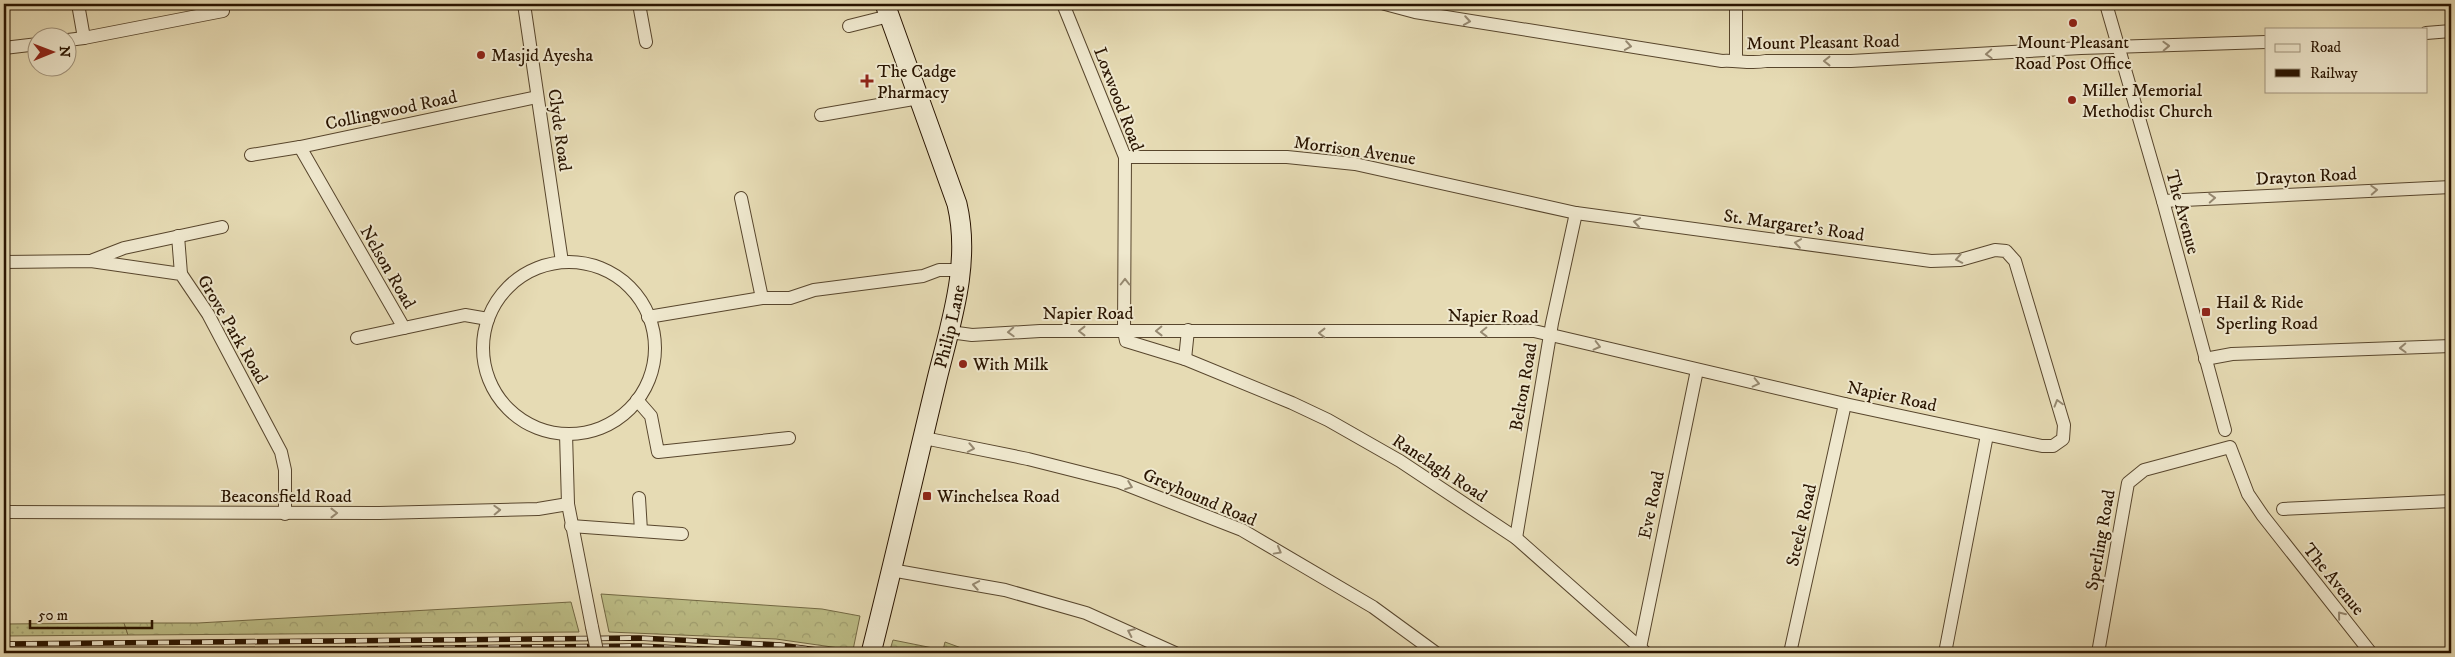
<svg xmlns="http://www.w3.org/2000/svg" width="2455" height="657" font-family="'IM FELL DW Pica',serif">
<defs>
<pattern id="grass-dots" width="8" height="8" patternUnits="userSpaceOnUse" patternTransform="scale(1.25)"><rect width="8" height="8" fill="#bdbe87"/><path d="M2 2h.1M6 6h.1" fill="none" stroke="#a2a273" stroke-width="1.8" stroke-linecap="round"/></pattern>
<pattern id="forest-crowns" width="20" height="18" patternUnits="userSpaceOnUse" patternTransform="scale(1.25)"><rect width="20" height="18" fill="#bdbe87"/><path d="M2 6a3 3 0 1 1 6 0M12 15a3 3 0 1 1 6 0" fill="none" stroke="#a2a273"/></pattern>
</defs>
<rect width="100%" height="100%" fill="#e6dbb4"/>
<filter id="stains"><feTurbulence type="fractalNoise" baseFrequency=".004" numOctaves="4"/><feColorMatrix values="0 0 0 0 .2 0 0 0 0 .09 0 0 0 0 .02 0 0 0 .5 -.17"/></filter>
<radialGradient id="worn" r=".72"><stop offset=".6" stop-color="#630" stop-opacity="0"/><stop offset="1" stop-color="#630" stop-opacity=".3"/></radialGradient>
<polygon fill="url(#grass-dots)" stroke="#736944" points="124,623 128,635 4,636 4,624"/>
<g fill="url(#forest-crowns)" stroke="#736944">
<polygon points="601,594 822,609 860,616 853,650 776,639 609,632"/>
<polygon points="571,602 579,632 128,635 124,623 198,623"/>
<polygon points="893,640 943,650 945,642 975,653 889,653"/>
<polygon points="582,650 582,653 448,653 569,650"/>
</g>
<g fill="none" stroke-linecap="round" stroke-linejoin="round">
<defs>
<g id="street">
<polyline points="78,4 84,38 223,11 222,4"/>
<polyline points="524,4 562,262"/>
<polyline points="639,4 646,42"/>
<polyline points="1063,4 1125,157 1124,331 1126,341 1185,359 1292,403 1328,420 1400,461 1516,538 1646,653"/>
<path d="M 1385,4 L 1415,12 L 1722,61 C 1737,60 1751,64 1766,61 L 1851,61 L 2081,48 L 2266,42"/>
<polyline points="2106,4 2163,201 2225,430"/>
<polyline points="849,26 889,16"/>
<polyline points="2426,33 2451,31"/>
<polyline points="68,40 84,38"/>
<polyline points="4,48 38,44"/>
<polyline points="1736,60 1736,4"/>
<polyline points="821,115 919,98"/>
<polyline points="300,147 404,328 465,315 488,319"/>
<polyline points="251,155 300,147 537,97"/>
<polyline points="741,198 762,298"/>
<polyline points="2163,201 2451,187"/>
<polyline points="178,236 181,274"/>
<polyline points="93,260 124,248 222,227"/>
<polyline points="4,262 91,261 181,274 208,314 281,452 285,470 285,514"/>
<circle cx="569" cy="348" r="86"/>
<polyline points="648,317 762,298 790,298 814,290 923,276 939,270 960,270"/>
<polyline points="950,332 972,335 1040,331 1534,331 1845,404 2042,446 2053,446 2063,439 2064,425 2015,261 2006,251 1995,250 1960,260 1931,261 1576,213 1355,164 1287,157 1125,157"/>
<polyline points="357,338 404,328"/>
<polyline points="1185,359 1188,330"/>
<polyline points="2205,359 2232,354 2451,346"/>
<polyline points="637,400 651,416 658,452 789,438"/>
<polyline points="566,434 568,504 592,627"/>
<polyline points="924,438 1028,459 1119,482 1242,530 1373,607 1436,653"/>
<polyline points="639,498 641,531"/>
<polyline points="2283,509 2451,501"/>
<polyline points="4,512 379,513 538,509 568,504"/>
<polyline points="571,526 682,534"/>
<polyline points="1516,538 1552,323 1576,213"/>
<polyline points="891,570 1005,590 1086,613 1175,653"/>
<polyline points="1640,648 1697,370"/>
<polyline points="1790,653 1845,404"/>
<polyline points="1945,653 1987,435"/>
<polyline points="2098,653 2128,483 2144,470 2230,447 2248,494 2263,516 2371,653"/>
</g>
<g id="secondary">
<path id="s1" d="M 871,653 C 894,562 915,470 937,379 C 951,322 971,263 957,204 L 885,4"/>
</g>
</defs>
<use href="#street" stroke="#58462d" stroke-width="14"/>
<use href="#secondary" stroke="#291400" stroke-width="21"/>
<use href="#street" stroke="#efe8ce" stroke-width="12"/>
<use href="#secondary" stroke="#efe8ce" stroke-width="19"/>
<defs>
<g id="rail">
<polyline points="4,644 639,638 780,645 839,653"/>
<polyline points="4,652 639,646 784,653"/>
</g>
</defs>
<use href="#rail" stroke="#291400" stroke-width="5.5"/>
<use href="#rail" stroke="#efe8ce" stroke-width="4" stroke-dasharray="11" stroke-linecap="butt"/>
<defs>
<polyline id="street-bridge" points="592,627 597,651"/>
</defs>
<use href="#street-bridge" stroke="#58462d" stroke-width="14" stroke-linecap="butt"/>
<use href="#street-bridge" stroke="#efe8ce" stroke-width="12"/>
</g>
<defs><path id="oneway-chevron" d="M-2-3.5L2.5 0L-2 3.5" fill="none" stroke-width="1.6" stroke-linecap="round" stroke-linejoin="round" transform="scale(1.25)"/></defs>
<g stroke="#968971">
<use href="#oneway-chevron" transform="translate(1467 21) rotate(9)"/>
<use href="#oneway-chevron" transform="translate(1628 46) rotate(9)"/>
<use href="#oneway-chevron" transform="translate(2166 46) rotate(-2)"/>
<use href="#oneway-chevron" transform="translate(1989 54) rotate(177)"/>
<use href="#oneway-chevron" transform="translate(1827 61) rotate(180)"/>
<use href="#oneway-chevron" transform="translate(2374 190) rotate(-3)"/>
<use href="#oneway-chevron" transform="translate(2212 198) rotate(-3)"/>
<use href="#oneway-chevron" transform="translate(1637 222) rotate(-172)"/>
<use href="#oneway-chevron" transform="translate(1798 243) rotate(-172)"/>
<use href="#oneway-chevron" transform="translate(1959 259) rotate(169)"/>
<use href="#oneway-chevron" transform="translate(1125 282) rotate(-90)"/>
<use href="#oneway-chevron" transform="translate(1082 331) rotate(180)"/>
<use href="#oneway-chevron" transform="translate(1159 331) rotate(179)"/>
<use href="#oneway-chevron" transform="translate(1011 332) rotate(177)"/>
<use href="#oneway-chevron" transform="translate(1484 332) rotate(179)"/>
<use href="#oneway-chevron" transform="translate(1322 333) rotate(-180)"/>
<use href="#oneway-chevron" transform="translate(1597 346) rotate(14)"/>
<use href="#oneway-chevron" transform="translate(2403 348) rotate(178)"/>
<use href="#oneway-chevron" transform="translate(1756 383) rotate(13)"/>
<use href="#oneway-chevron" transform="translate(2058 403) rotate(-106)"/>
<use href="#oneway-chevron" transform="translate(971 448) rotate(11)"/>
<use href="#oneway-chevron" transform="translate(1129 486) rotate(21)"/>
<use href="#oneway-chevron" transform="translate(497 510) rotate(-2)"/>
<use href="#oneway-chevron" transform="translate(334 513)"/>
<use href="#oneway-chevron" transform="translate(1278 551) rotate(29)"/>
<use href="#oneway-chevron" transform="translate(976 585) rotate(-170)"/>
<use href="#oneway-chevron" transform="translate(2341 615) rotate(-129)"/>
<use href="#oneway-chevron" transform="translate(1131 632) rotate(-155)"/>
</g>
<g fill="#8f2418" stroke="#efe8ce" stroke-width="2">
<circle cx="2073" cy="23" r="5"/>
<circle cx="481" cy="55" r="5"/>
<path d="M864.5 73.5h5v5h5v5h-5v5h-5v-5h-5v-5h5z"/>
<circle cx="2072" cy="100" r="5"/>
<rect x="2201" y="307" width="10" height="10" rx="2.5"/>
<circle cx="963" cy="364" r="5"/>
<rect x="922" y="491" width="10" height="10" rx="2.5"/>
</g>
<g text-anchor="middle" stroke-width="4" stroke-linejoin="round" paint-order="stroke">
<g font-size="18" fill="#291400" stroke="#efe8ce">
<text transform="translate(1823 42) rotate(-1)" y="6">Mount Pleasant Road</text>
<text transform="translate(1119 99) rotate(69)" y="6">Loxwood Road</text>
<text transform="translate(391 110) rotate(-12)" y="6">Collingwood Road</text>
<text transform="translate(560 130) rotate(82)" y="6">Clyde Road</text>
<text transform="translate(1355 150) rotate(8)" y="6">Morrison Avenue</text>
<text transform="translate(2306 176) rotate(-3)" y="6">Drayton Road</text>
<text transform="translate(2183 212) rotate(75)" y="6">The Avenue</text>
<text transform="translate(1794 225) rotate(8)" y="6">St. Margaret's Road</text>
<text transform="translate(388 267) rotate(60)" y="6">Nelson Road</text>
<text x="1088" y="319">Napier Road</text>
<text transform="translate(1493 316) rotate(1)" y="6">Napier Road</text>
<text dy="6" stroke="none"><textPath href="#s1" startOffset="336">Philip Lane</textPath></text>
<text transform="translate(233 329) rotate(60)" y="6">Grove Park Road</text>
<text transform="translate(1523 387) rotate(-80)" y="6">Belton Road</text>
<text transform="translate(1892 396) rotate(12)" y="6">Napier Road</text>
<text transform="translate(1440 468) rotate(33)" y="6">Ranelagh Road</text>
<text x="286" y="502">Beaconsfield Road</text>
<text transform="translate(1200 497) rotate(23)" y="6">Greyhound Road</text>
<text transform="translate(1651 505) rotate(-78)" y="6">Eve Road</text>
<text transform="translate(1801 525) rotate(-77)" y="6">Steele Road</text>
<text transform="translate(2100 540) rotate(-80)" y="6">Sperling Road</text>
<text transform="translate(2334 579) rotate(51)" y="6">The Avenue</text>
</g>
<g font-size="18" fill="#291400" stroke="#efe8ce" text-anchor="start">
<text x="2073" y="48" text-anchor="middle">Mount Pleasant<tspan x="2073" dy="21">Road Post Office</tspan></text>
<text x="491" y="61">Masjid Ayesha</text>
<text x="877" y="77">The Cadge<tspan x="877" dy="21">Pharmacy</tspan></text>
<text x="2082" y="96">Miller Memorial<tspan x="2082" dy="21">Methodist Church</tspan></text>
<text x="2216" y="308">Hail &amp; Ride<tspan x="2216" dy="21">Sperling Road</tspan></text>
<text x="973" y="370">With Milk</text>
<text x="937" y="502">Winchelsea Road</text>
</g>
</g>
<rect width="2455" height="657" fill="none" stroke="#e6dbb4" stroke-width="20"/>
<rect x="5" y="5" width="2445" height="647" fill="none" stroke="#291400" stroke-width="2.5"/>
<rect x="10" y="10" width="2435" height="637" fill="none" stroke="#291400"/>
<rect x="2265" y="28" width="162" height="65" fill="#efe8ce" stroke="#a0937c"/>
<rect x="2275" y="44" width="25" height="8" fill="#efe8ce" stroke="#a0937c"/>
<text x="2310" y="52" font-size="15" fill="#291400">Road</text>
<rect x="2275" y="69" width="25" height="8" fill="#291400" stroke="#a0937c"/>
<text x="2310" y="78" font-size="15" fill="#291400">Railway</text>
<g transform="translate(52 52) rotate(89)"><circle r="24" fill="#efe8ce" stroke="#a0937c"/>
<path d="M0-4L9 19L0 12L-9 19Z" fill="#8f2418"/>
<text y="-8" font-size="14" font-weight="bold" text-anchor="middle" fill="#291400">N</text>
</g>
<path d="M30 620v8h122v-8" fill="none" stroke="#291400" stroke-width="2.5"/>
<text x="38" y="620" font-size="15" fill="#291400" stroke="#efe8ce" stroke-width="4" paint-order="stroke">50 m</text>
<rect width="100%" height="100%" filter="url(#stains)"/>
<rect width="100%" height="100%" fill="url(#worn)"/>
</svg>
